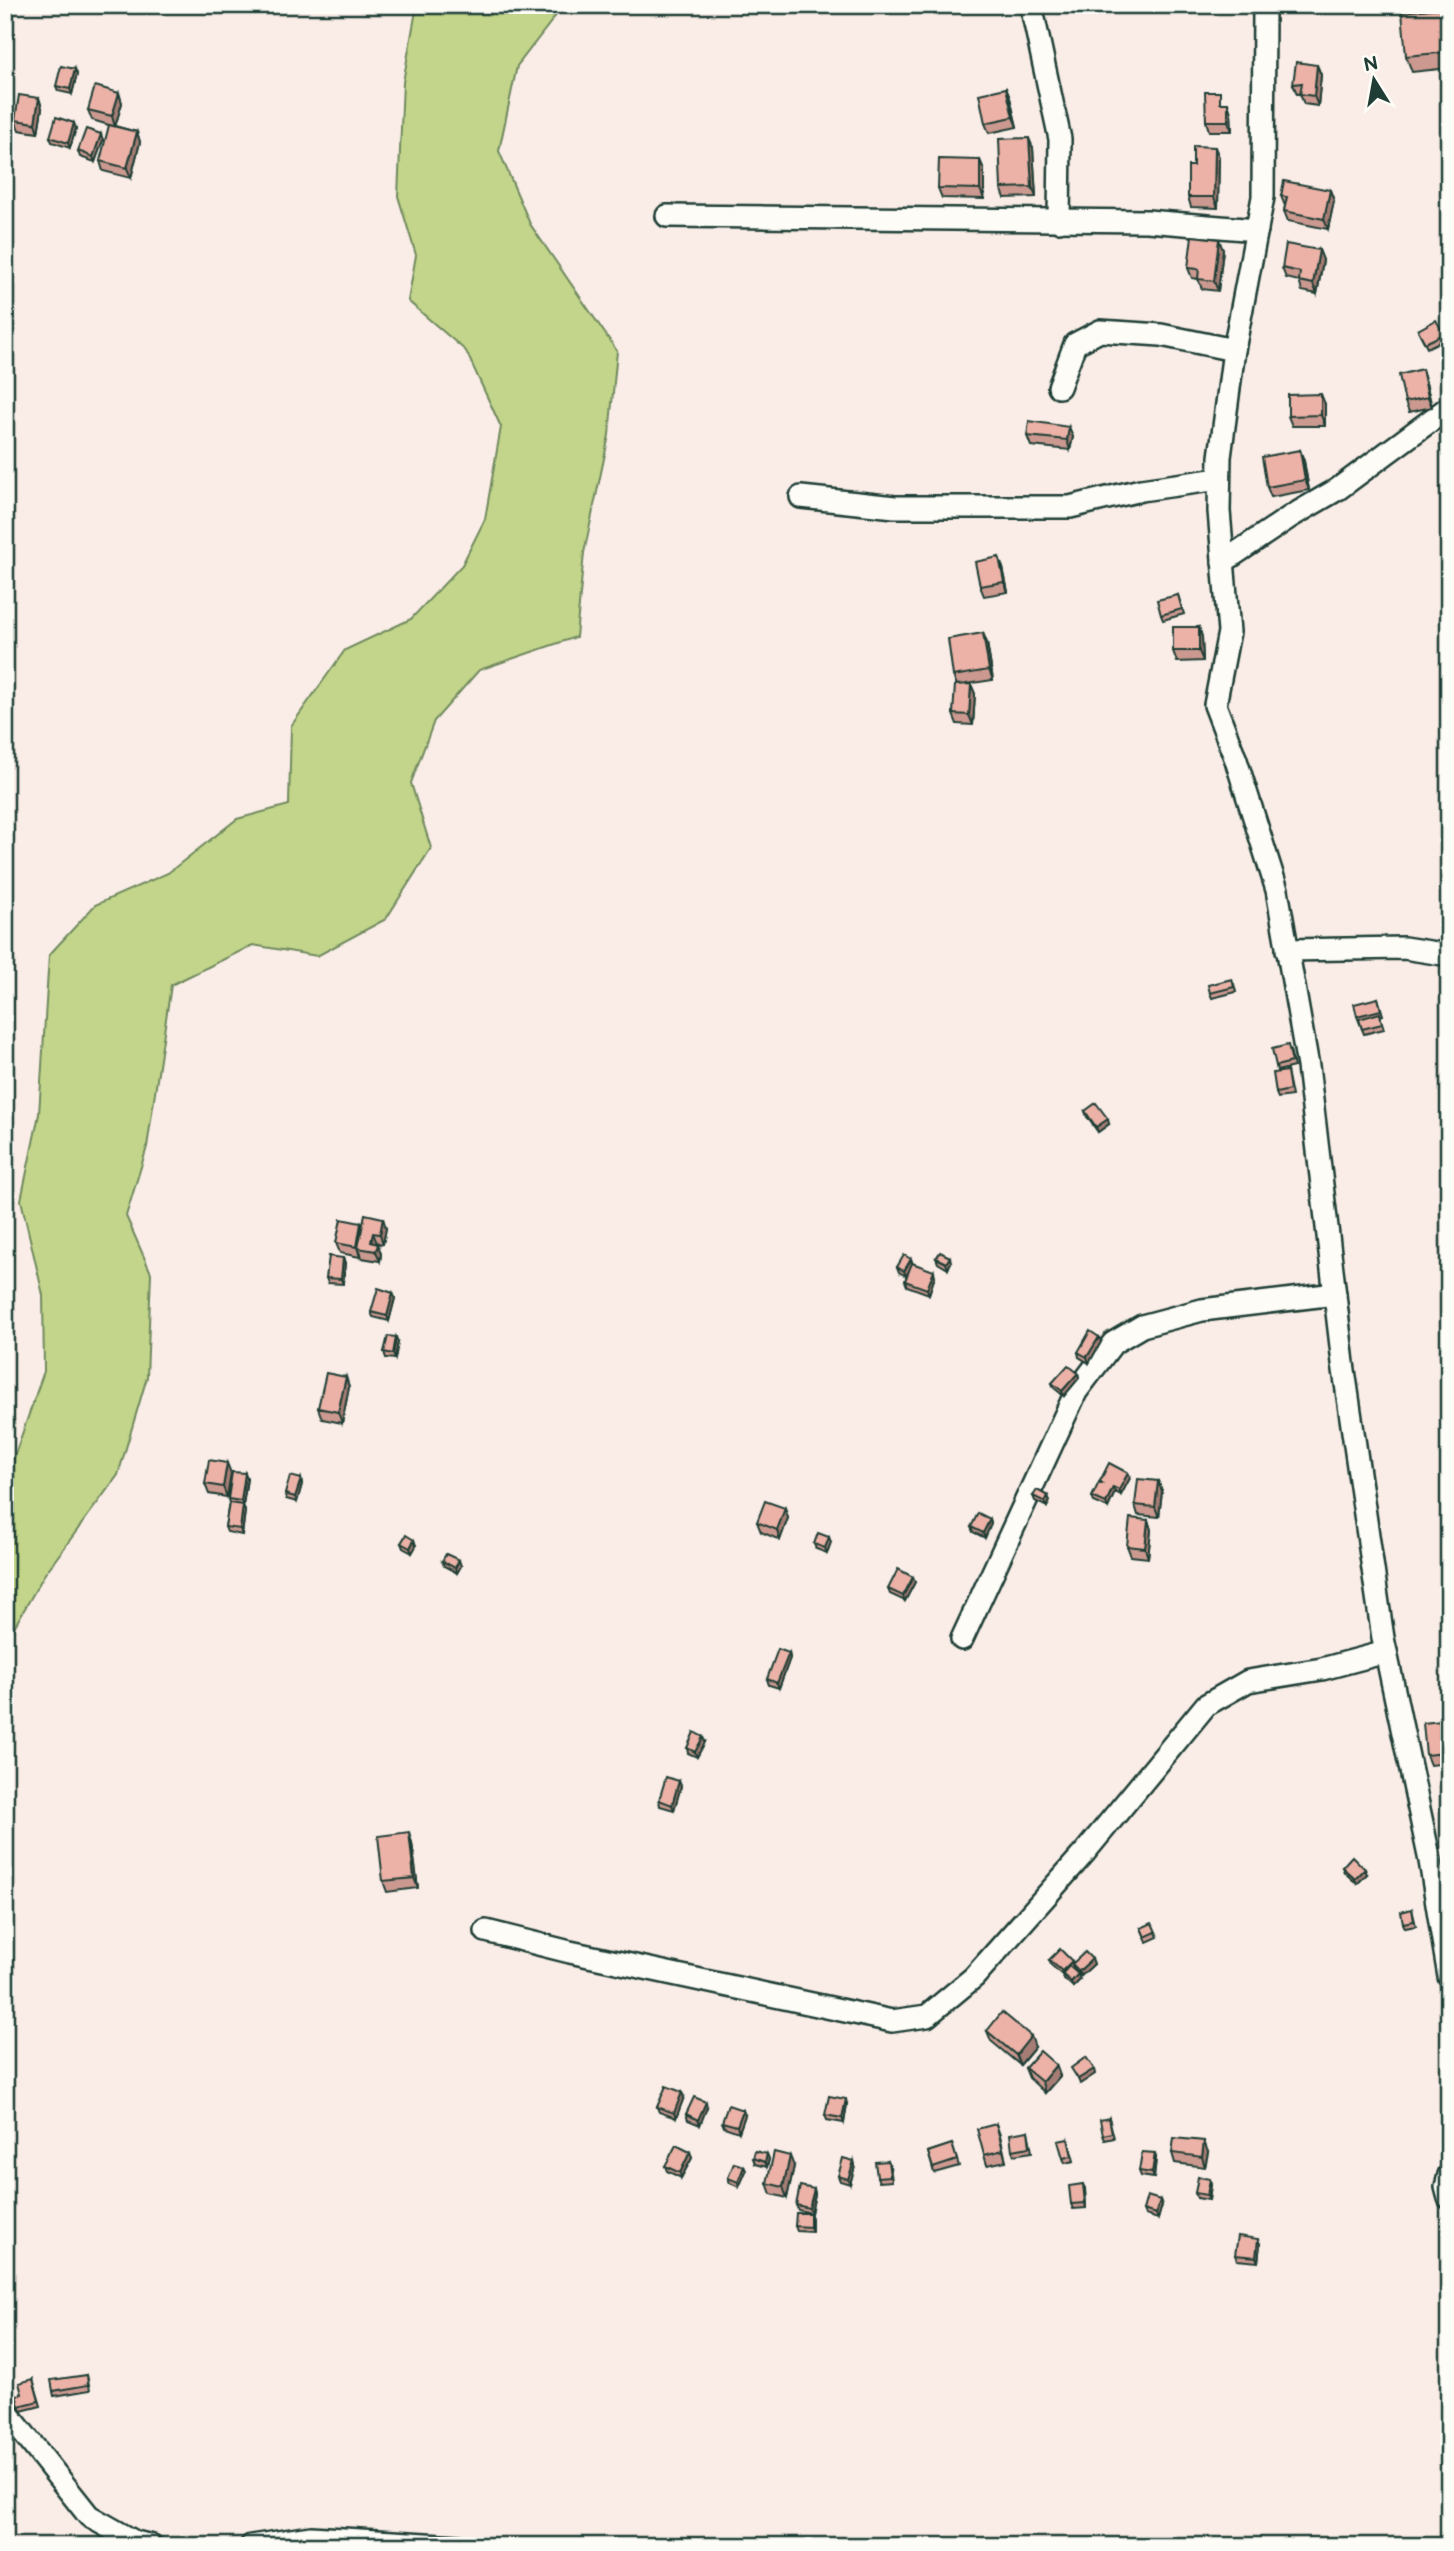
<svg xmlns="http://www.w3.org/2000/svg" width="1454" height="2551" font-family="'Balsamiq Sans',sans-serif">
<rect width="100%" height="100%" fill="#faede7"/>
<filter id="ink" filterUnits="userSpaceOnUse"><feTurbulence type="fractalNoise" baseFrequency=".0143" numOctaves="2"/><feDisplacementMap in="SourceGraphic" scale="14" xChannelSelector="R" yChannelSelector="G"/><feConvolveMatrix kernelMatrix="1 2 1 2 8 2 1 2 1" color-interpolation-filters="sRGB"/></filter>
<g filter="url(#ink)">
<polygon fill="#c2d58a" stroke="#70895f" stroke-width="2" points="417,5 564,5 517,66 499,151 530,224 617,351 609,435 584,553 576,637 479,670 434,721 411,783 431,848 386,919 317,956 253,945 171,985 147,1147 126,1216 151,1273 147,1377 118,1475 44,1575 5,1643 5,1483 44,1371 43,1295 21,1200 39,1114 49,955 95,905 168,873 237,819 289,805 291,726 345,650 411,619 462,565 485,519 501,427 466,351 408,301 416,255 398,196 403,82"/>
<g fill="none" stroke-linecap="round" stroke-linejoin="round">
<defs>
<g id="minor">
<polyline points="1031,5 1060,139 1059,221"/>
<polyline points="1264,5 1263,197 1234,350 1220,457 1219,511 1229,632 1215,705 1236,760 1277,890 1308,1066 1343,1363 1383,1638 1430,1861 1449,1977"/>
<polyline points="667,216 1147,221 1257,230"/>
<polyline points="1059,387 1075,344 1100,331 1161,335 1234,350"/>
<polyline points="801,497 895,507 1070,507 1141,490 1219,479"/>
<polyline points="1223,562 1290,517 1338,489 1449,407"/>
<polyline points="1287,950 1404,948 1449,955"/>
<polyline points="962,1639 1076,1392 1113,1343 1142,1326 1202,1310 1335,1294"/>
<polyline points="486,1931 570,1952 892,2021 927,2016 974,1977 1085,1852 1206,1705 1248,1681 1322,1669 1386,1652"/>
<polyline points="1449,2175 1446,2187 1449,2198"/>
<polyline points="5,2410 89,2516 135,2542 152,2546"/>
<polyline points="251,2546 311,2537 458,2546"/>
</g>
</defs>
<use href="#minor" stroke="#1f3d34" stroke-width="26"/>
<use href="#minor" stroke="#fdfcf7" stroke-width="21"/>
</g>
<g fill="#cb9990" stroke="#1f3d34" stroke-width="2">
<polygon points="1449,5 1449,68 1412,72 1406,56 1440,8"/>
<polygon points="1317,65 1321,75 1318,106 1304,104 1300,94 1297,94 1293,84"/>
<polygon points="75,69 77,74 72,94 58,91 56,86"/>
<polygon points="1006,88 1010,98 1017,127 989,133 985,123"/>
<polygon points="119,93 122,103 115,126 137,132 140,142 131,178 103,171 100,161 112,126 92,120 88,110"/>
<polygon points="39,98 42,108 38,133 19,130 15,120"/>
<polygon points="1224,103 1231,113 1232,131 1209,131 1206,121"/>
<polygon points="76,128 70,148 52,142 50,137"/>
<polygon points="103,140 95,162 80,157 78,151"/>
<polygon points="1033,148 1036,197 1005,198 1001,188"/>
<polygon points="1219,157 1218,208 1191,207 1188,197 1193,166"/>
<polygon points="980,160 984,170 984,199 942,198 938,188"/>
<polygon points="1330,190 1334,201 1328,229 1288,221 1284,211 1285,206 1281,196"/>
<polygon points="1223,250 1218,291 1202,289 1198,279 1192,278 1188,268"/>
<polygon points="1319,250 1323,260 1317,294 1302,291 1299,281 1286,278 1282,268"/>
<polygon points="1418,330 1444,334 1445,339 1427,348"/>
<polygon points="1425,379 1432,407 1409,412 1405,402"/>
<polygon points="1325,404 1325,426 1292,426 1288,416"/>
<polygon points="1069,427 1073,437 1070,450 1031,446 1027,436"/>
<polygon points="1300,450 1304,461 1309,490 1271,497 1267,487"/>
<polygon points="1003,568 1008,592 984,596 980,586"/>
<polygon points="1178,595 1184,614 1163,620 1161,615"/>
<polygon points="1199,627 1202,637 1203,661 1177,662 1173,651"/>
<polygon points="983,633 987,643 993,680 966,684 971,684 975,694 973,725 957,724 953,714 957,685 953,676"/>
<polygon points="1234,984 1236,992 1212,998 1210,993"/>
<polygon points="1378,998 1383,1015 1380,1016 1384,1029 1364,1034 1357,1016"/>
<polygon points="1290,1050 1294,1067 1277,1071 1276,1066"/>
<polygon points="1287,1071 1292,1096 1278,1098 1276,1093"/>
<polygon points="1085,1111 1109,1124 1098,1132 1087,1117"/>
<polygon points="362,1226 386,1228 383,1244 377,1243 381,1254 380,1261 362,1258 361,1254 360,1257 340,1253 336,1243"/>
<polygon points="343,1258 345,1263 343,1284 328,1283 326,1278"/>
<polygon points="936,1258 951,1262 948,1269 938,1263"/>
<polygon points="911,1259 913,1264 935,1276 929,1294 907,1286 905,1281 908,1273 906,1276 899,1272 897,1267"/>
<polygon points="393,1293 395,1298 389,1321 373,1317 371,1312"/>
<polygon points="398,1342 395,1359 386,1358 384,1352"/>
<polygon points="1101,1342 1089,1363 1079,1357 1078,1352"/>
<polygon points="1078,1373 1079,1378 1064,1396 1054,1388 1052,1383"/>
<polygon points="346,1377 349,1387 342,1423 322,1419 318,1408"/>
<polygon points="231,1473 227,1497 209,1494 205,1484"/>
<polygon points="245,1473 247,1478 243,1505 245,1511 242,1535 227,1532 225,1527 229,1503 228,1499"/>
<polygon points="1128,1473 1130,1478 1121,1495 1115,1492 1108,1508 1094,1502 1092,1497 1100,1482 1100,1481"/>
<polygon points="301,1479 302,1484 297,1502 286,1499 285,1494"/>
<polygon points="1158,1481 1162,1491 1159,1517 1138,1515 1135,1505"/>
<polygon points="1033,1496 1048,1496 1050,1501 1047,1507 1035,1501"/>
<polygon points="785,1508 788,1518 780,1540 761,1532 757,1522"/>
<polygon points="990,1519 991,1524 985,1538 973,1532 971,1527"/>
<polygon points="1148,1520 1151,1530 1148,1558 1131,1556 1127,1546"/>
<polygon points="414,1540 416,1546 412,1553 403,1548 401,1543"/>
<polygon points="831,1542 827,1553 816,1549 814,1544"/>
<polygon points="442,1561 461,1566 457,1573 444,1566"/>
<polygon points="913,1577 915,1582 905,1601 890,1594 888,1589"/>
<polygon points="789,1653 790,1658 779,1688 769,1685 767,1679"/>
<polygon points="1445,1731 1448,1763 1430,1765 1426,1755"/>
<polygon points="705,1742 697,1757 688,1753 687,1748"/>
<polygon points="679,1781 681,1786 674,1810 660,1806 659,1800"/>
<polygon points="412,1843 418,1888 387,1892 383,1881"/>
<polygon points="1342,1867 1367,1874 1357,1884 1344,1872"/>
<polygon points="1412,1909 1416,1926 1405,1928 1403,1923"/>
<polygon points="1141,1928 1156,1932 1158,1937 1147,1942"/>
<polygon points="1092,1959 1094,1964 1081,1976 1074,1969 1073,1967 1071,1969 1080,1980 1073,1987 1064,1979 1062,1975 1051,1965 1049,1960 1072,1961 1073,1963"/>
<polygon points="987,2031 1035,2047 1020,2065 991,2041"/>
<polygon points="1056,2065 1060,2076 1045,2093 1029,2078 1025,2068"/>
<polygon points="684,2097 676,2118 659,2112 657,2107"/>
<polygon points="847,2104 844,2123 827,2120 825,2115"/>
<polygon points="707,2107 700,2125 688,2120 686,2114"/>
<polygon points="745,2115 739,2132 724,2127 722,2122"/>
<polygon points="1109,2118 1114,2138 1105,2140 1103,2135"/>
<polygon points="996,2124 1006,2161 987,2165 984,2155"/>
<polygon points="1028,2131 1032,2152 1014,2155 1012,2150"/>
<polygon points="1068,2139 1074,2161 1065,2163 1063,2158"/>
<polygon points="952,2144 959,2166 934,2173 928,2152"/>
<polygon points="690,2152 692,2158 681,2178 667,2171 665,2166"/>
<polygon points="1208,2152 1205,2167 1175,2163 1172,2153"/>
<polygon points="767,2154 769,2159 767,2167 755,2164 753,2158"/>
<polygon points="1156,2158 1154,2178 1141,2176 1139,2171"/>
<polygon points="854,2161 855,2166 850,2184 840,2181 838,2176"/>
<polygon points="888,2161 890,2166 892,2181 879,2182 877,2177"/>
<polygon points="744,2166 746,2171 739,2187 730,2183 728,2178"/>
<polygon points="794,2166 787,2198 771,2194 767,2183"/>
<polygon points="1211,2184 1209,2200 1197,2198 1195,2193"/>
<polygon points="814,2189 815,2194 811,2213 798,2210 796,2205"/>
<polygon points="1085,2189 1086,2208 1073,2209 1071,2204"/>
<polygon points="1160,2200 1162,2205 1158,2219 1145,2215 1143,2210"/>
<polygon points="812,2218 812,2232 797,2231 795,2226"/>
<polygon points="1260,2244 1258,2262 1237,2260 1235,2255"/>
<polygon points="87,2375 90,2390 54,2396 53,2391"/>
<polygon points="33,2379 41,2406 21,2411 19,2406 22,2394"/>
</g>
<g fill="#a57d75" stroke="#1f3d34" stroke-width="2">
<polygon points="6,57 9,67 5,92 5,60"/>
<polygon points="1317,65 1321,75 1318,106 1314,96"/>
<polygon points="75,69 77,74 72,94 70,89"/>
<polygon points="1006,88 1010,98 1017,127 1013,117"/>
<polygon points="119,93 122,103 115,127 112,116"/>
<polygon points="39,98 42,108 38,133 35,123"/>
<polygon points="1228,103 1231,113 1232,131 1228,121"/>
<polygon points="74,123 76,128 70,148 68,143"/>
<polygon points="137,132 140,142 131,178 127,168"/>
<polygon points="101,134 103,140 95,162 93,157"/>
<polygon points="1029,138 1033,148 1036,197 1032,187"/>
<polygon points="1215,147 1219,157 1218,208 1214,197"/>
<polygon points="980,160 984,170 984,199 980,189"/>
<polygon points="1330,190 1334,201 1328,229 1324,219"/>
<polygon points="1219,239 1223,250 1218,291 1214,281"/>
<polygon points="1319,250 1323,260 1317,294 1313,284"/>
<polygon points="5,273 9,283 6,316 5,314"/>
<polygon points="1422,369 1425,379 1432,407 1428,397"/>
<polygon points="1321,394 1325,404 1325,426 1321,415"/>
<polygon points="1069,427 1073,437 1070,450 1067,440"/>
<polygon points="1300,450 1304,461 1309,490 1305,480"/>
<polygon points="999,557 1003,568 1008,592 1004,582"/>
<polygon points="1199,627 1202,637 1203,661 1199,651"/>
<polygon points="983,633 987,643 993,680 989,670"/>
<polygon points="971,684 975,694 973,725 969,715"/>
<polygon points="1108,1119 1109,1124 1098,1132 1096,1127"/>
<polygon points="383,1218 386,1228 383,1244 380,1234"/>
<polygon points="361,1223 365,1233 358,1248 361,1254 360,1257 357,1247"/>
<polygon points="373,1233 377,1243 375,1251 371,1242"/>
<polygon points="378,1244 381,1254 380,1261 376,1251"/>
<polygon points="950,1257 951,1262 948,1269 946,1263"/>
<polygon points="343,1258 345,1263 343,1284 341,1279"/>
<polygon points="911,1259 913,1265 906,1276 904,1271"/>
<polygon points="934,1271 935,1276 929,1294 927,1289"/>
<polygon points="393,1293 395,1298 389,1321 387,1316"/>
<polygon points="396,1337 398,1342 395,1359 393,1354"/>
<polygon points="1099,1337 1101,1342 1089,1363 1087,1357"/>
<polygon points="1078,1373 1079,1378 1064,1396 1062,1391"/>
<polygon points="346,1377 349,1387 342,1423 338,1412"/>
<polygon points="227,1463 231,1473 227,1497 223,1487"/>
<polygon points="245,1473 247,1478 243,1506 241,1501"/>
<polygon points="1128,1473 1130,1478 1121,1495 1119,1490"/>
<polygon points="301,1479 302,1484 297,1502 295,1497"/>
<polygon points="1158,1481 1162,1491 1159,1517 1155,1507"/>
<polygon points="1113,1487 1115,1492 1108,1508 1106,1503"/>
<polygon points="1048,1496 1050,1501 1047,1507 1045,1502"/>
<polygon points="243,1505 245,1511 242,1535 240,1529"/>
<polygon points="785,1508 788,1518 780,1540 777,1530"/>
<polygon points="990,1519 991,1524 985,1538 983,1533"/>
<polygon points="1148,1520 1151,1530 1148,1558 1145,1548"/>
<polygon points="829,1537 831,1542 827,1553 825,1548"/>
<polygon points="414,1540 416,1546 412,1553 410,1548"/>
<polygon points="459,1560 461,1566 457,1573 455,1568"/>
<polygon points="913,1577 915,1582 905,1601 903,1596"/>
<polygon points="789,1653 790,1658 779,1688 777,1683"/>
<polygon points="1441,1721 1445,1731 1448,1763 1444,1753"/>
<polygon points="703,1737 705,1742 697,1757 695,1752"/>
<polygon points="679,1781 681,1786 674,1810 672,1805"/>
<polygon points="409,1832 412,1843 418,1888 414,1878"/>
<polygon points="1365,1869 1367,1874 1357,1884 1355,1879"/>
<polygon points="1092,1959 1094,1964 1081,1976 1079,1971"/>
<polygon points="1072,1961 1074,1966 1072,1964 1073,1967 1064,1976 1062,1971"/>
<polygon points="1078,1974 1080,1980 1073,1987 1071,1982"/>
<polygon points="1031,2036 1035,2047 1020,2065 1016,2055"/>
<polygon points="1056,2065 1060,2076 1045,2093 1042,2082"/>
<polygon points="1094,2069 1095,2074 1080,2084 1078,2079"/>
<polygon points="682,2092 684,2097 676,2118 674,2113"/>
<polygon points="846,2099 847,2104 844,2123 842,2118"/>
<polygon points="706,2102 707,2107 700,2125 698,2120"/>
<polygon points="743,2110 745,2115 739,2132 737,2126"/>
<polygon points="996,2124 1000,2135 1006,2161 1003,2150"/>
<polygon points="1204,2141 1208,2152 1205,2167 1202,2157"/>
<polygon points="690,2152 692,2158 681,2178 680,2173"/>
<polygon points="1155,2153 1156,2158 1154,2178 1152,2173"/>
<polygon points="767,2154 769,2159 767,2167 765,2162"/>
<polygon points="790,2156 794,2166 787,2198 783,2187"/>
<polygon points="854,2161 855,2166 850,2184 848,2179"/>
<polygon points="744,2166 746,2171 739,2187 738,2182"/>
<polygon points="1210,2179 1211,2184 1209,2200 1207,2195"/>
<polygon points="1083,2184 1085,2189 1086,2208 1085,2203"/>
<polygon points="814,2189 815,2194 811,2213 809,2208"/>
<polygon points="1160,2200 1162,2205 1158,2219 1156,2214"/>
<polygon points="810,2213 812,2218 812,2232 810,2227"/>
<polygon points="1258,2239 1260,2244 1258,2262 1256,2257"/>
</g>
<g fill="#ecb2a7" stroke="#1f3d34" stroke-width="2">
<polygon points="1440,5 1449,5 1449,52 1406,56 1402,12 1440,8"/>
<polygon points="1296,62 1317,65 1314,96 1300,94 1302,83 1293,84"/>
<polygon points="61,66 75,69 70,89 56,86"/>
<polygon points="95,86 119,93 112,116 88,110"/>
<polygon points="1006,88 1013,117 985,123 979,94"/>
<polygon points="1205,92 1220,92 1220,103 1228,103 1228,121 1206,121"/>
<polygon points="19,95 39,98 35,123 15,120"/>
<polygon points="56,117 74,123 68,143 50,137"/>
<polygon points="109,125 137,132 127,168 100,161"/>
<polygon points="86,129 101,134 93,157 78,151"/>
<polygon points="1029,138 1032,187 1001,188 999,139"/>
<polygon points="1193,146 1215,147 1214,197 1188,197 1188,166 1193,166"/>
<polygon points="939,159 980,160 980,189 938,188"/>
<polygon points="1284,181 1330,190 1324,219 1284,211 1287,197 1281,196"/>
<polygon points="1192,236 1219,239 1214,281 1198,279 1199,269 1188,268"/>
<polygon points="1286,244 1319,250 1313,284 1299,281 1300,272 1282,268"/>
<polygon points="1436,320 1444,334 1425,343 1418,330"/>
<polygon points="1422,369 1428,397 1405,402 1399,375"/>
<polygon points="1321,394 1321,415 1288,416 1288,395"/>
<polygon points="1029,421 1069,427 1067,440 1027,436"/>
<polygon points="1300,450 1305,480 1267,487 1262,457"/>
<polygon points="999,557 1004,582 980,586 975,562"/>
<polygon points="1178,595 1182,609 1161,615 1157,600"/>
<rect x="1173" y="627" width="26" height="24"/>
<polygon points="983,633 989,670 953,676 948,639"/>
<polygon points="971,684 969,715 953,714 955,685"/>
<polygon points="1232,979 1234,987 1210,993 1208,985"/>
<polygon points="1378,998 1381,1010 1357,1016 1354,1004"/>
<polygon points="1380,1013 1382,1024 1362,1029 1359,1019"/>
<polygon points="1288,1045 1292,1062 1276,1066 1272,1049"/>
<polygon points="1287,1071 1290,1090 1276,1093 1273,1073"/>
<polygon points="1096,1103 1108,1119 1096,1127 1085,1111"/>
<polygon points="365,1214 383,1218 380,1234 373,1233 371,1242 378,1244 376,1251 358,1248"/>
<polygon points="341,1219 361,1223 357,1247 336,1243"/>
<polygon points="940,1252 950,1257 946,1263 936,1258"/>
<polygon points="904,1255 911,1259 904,1271 897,1267"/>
<polygon points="329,1256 343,1258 341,1279 326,1278"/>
<polygon points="912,1263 934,1271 927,1289 905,1281"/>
<polygon points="378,1288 393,1293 387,1316 371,1312"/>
<polygon points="1090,1331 1099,1337 1087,1357 1078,1352"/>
<polygon points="388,1336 396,1337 393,1354 384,1352"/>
<polygon points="1068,1365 1078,1373 1062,1391 1052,1383"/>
<polygon points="326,1373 346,1377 338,1412 318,1408"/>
<polygon points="209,1460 227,1463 223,1487 205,1484"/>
<polygon points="1109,1463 1128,1473 1119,1490 1113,1487 1106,1503 1092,1497 1099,1482 1103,1484 1100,1481"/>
<polygon points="232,1472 245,1473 241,1501 228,1499"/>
<polygon points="290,1476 301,1479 295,1497 285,1494"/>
<polygon points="1138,1479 1158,1481 1155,1507 1135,1505"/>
<polygon points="1037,1490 1048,1496 1045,1502 1033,1496"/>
<polygon points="765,1501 785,1508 777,1530 757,1522"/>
<polygon points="229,1503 243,1505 240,1529 225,1527"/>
<polygon points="978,1513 990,1519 983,1533 971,1527"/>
<polygon points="1130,1518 1148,1520 1145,1548 1127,1546"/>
<polygon points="818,1533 829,1537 825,1548 814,1544"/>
<polygon points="406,1535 414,1540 410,1548 401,1543"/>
<polygon points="446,1554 459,1560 455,1568 442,1561"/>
<polygon points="898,1569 913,1577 903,1596 888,1589"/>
<polygon points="778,1649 789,1653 777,1683 767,1679"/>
<polygon points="1441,1721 1444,1753 1426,1755 1423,1723"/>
<polygon points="694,1732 703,1737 695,1752 687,1748"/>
<polygon points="666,1777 679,1781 672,1805 659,1800"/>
<polygon points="409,1832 414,1878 383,1881 378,1836"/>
<polygon points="1352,1856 1365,1869 1355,1879 1342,1867"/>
<polygon points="1412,1909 1414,1921 1403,1923 1401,1912"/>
<polygon points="1152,1923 1156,1932 1145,1937 1141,1928"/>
<polygon points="1060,1949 1072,1961 1062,1971 1049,1960"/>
<polygon points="1085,1952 1092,1959 1079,1971 1072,1964"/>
<polygon points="1069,1966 1078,1974 1071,1982 1062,1974"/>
<polygon points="1002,2012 1031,2036 1016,2055 987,2031"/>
<polygon points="1040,2051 1056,2065 1042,2082 1025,2068"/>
<polygon points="1086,2057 1094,2069 1078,2079 1071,2068"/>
<polygon points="666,2086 682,2092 674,2113 657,2107"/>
<polygon points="829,2096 846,2099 842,2118 825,2115"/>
<polygon points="694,2097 706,2102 698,2120 686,2114"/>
<polygon points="728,2105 743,2110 737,2126 722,2122"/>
<polygon points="1109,2118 1112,2133 1103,2135 1100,2120"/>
<polygon points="996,2124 1003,2150 984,2155 977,2129"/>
<polygon points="1028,2131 1030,2147 1012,2150 1010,2134"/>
<polygon points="1174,2138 1204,2141 1202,2157 1172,2153"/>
<polygon points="1068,2139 1072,2156 1063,2158 1058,2141"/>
<polygon points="952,2144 957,2160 933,2168 928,2152"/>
<polygon points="676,2145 690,2152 680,2173 665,2166"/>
<polygon points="755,2151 767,2154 765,2162 753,2158"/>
<polygon points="774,2152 790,2156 783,2187 767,2183"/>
<polygon points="1142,2152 1155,2153 1152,2173 1139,2171"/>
<polygon points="843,2158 854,2161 848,2179 838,2176"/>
<polygon points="888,2161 890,2176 877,2177 875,2162"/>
<polygon points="734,2163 744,2166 738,2182 728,2178"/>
<polygon points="1198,2177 1210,2179 1207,2195 1195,2193"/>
<polygon points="1083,2184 1085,2203 1071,2204 1069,2186"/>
<polygon points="800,2186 814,2189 809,2208 796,2205"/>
<polygon points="1147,2196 1160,2200 1156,2214 1143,2210"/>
<polygon points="796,2213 810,2213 810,2227 795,2226"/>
<polygon points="1238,2236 1258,2239 1256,2257 1235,2255"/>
<polygon points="87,2375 88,2385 53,2391 51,2380"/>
<polygon points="33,2379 39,2401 19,2406 16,2395 22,2394 19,2383"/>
</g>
</g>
<rect width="1454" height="2551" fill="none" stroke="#fdfcf7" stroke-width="28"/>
<rect x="14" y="14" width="1426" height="2523" fill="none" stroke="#1f3d34" stroke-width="2.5" filter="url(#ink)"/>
<g transform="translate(1374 80) rotate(349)" stroke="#fdfcf7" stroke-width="5" paint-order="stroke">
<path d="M0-5L12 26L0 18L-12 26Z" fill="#1f3d34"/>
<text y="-10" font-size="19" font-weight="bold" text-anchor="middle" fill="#1f3d34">N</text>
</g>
</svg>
